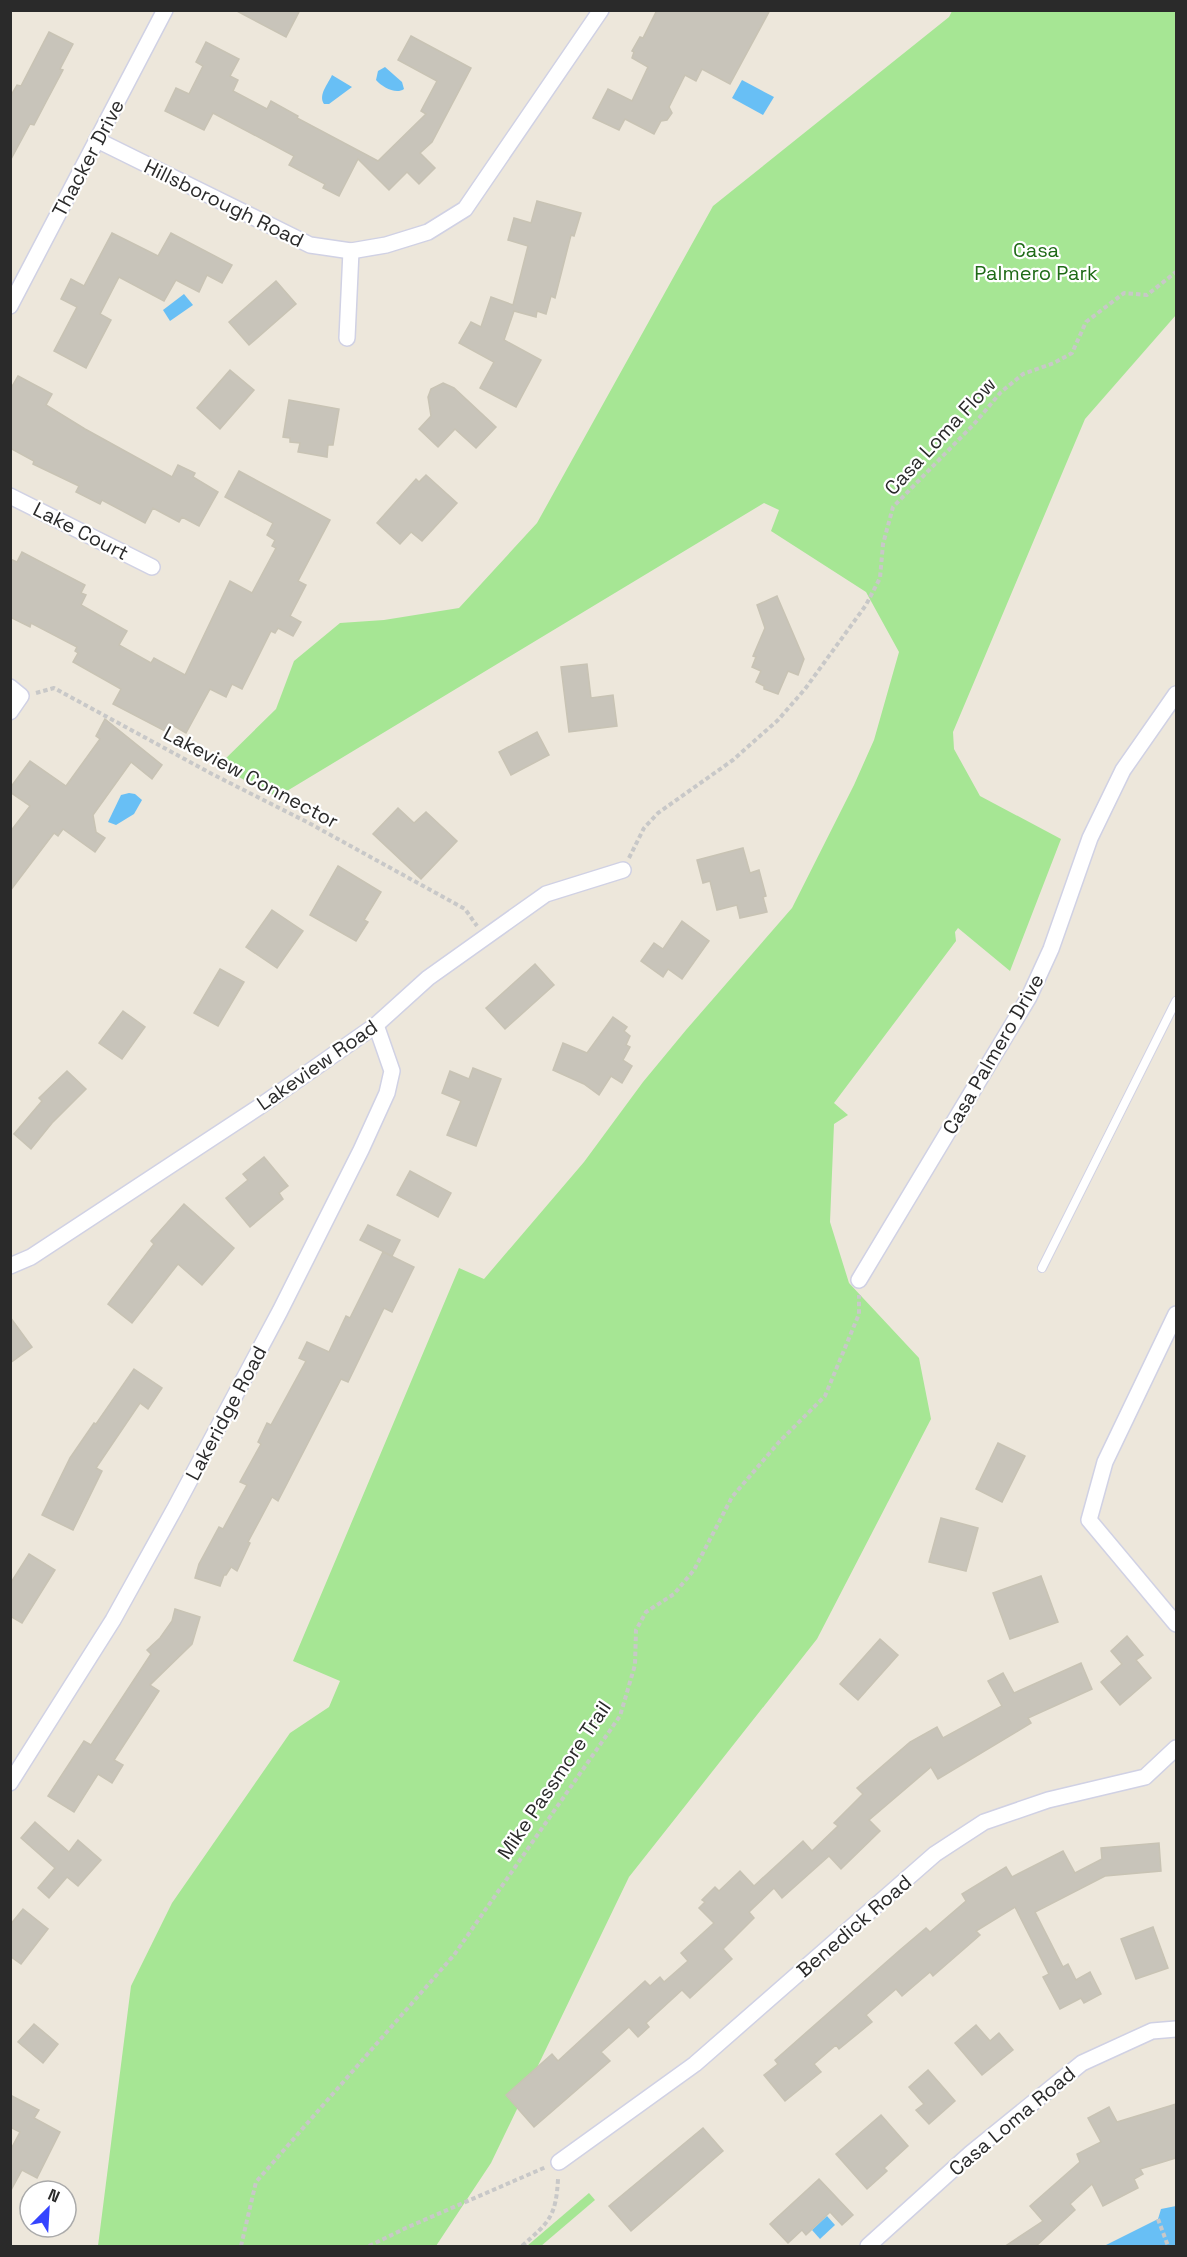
<svg xmlns="http://www.w3.org/2000/svg" width="1187" height="2257" font-family="'Space Grotesk',sans-serif">
<rect width="100%" height="100%" fill="#ede7db"/>
<g fill="#a6e694">
<polygon points="952,11 1176,11 1176,315 1085,419 953,732 954,749 980,796 1061,839 1010,971 958,928 955,932 956,941 834,1103 848,1115 834,1124 830,1222 849,1283 919,1358 931,1419 817,1639 629,1877 491,2163 436,2246 98,2246 131,1986 172,1903 290,1733 329,1707 340,1681 293,1661 459,1268 484,1279 584,1162 643,1082 686,1030 792,908 854,785 874,740 899,652 866,592 771,531 779,510 764,503 277,797 218,766 276,709 294,661 340,623 384,620 459,608 537,523 713,206 949,17"/>
<polygon points="589,2193 595,2200 541,2246 527,2246"/>
</g>
<g fill="#68bff5">
<path d="M 385,67 L 402,82 L 404,89 C 396,95 382,87 376,80 L 378,71 Z"/>
<path d="M 332,75 L 352,87 L 329,104 L 324,104 C 318,95 328,84 332,75 Z"/>
<polygon points="742,80 774,97 763,115 732,98"/>
<polygon points="184,294 193,305 170,321 163,310"/>
<polygon points="129,793 135,794 142,800 134,814 116,825 108,822 121,795"/>
<polygon points="1176,2206 1176,2246 1104,2246 1158,2219 1161,2209"/>
<polygon points="827,2216 835,2225 820,2239 812,2230"/>
</g>
<g fill="#c8c4ba" stroke="#c8c3b4" stroke-width="1.5">
<polygon points="235,10 300,10 286,37"/>
<polygon points="657,10 770,10 730,84 702,69 696,81 685,75 669,107 672,113 667,120 661,121 654,134 625,119 619,130 593,118 608,89 632,101 648,67 632,58 634,52 632,51 640,37 643,38"/>
<polygon points="49,32 73,44 60,69 63,70 46,102 34,125 30,124 10,161 10,97 17,85 21,86"/>
<polygon points="411,36 471,68 432,142 420,153 435,168 419,184 407,172 389,190 358,159 339,196 323,188 325,184 289,165 294,156 213,113 204,130 165,111 176,88 189,94 203,66 196,62 206,42 239,59 230,76 238,80 233,91 267,109 271,101 298,116 297,118 378,161 426,114 421,111 437,81 398,60"/>
<polygon points="537,201 581,213 574,236 571,235 555,298 551,296 546,314 537,311 536,317 514,311 504,340 541,360 516,407 480,388 494,362 459,343 471,322 481,327 491,297 513,305 528,246 508,240 514,218 531,223"/>
<polygon points="112,233 158,256 171,233 232,265 222,283 207,275 199,292 176,280 164,301 119,277 100,314 111,320 86,368 54,351 77,307 61,299 71,279 84,286"/>
<polygon points="276,281 296,304 249,345 229,322"/>
<polygon points="230,370 254,390 220,429 197,408"/>
<polygon points="18,376 52,394 46,405 85,429 172,477 178,465 195,473 193,477 218,492 199,526 182,517 179,522 153,508 145,523 102,500 100,504 76,492 79,486 33,464 34,461 10,448 10,390"/>
<polygon points="443,383 454,388 496,427 476,448 455,429 438,447 419,429 431,416 428,397 431,389"/>
<polygon points="289,400 339,409 333,445 328,445 327,457 298,452 300,443 290,442 290,438 283,437"/>
<polygon points="239,471 330,520 298,581 306,585 290,616 301,622 293,636 278,628 275,633 271,631 242,689 232,684 226,697 210,689 186,733 169,723 165,731 113,704 121,689 73,662 78,653 75,651 77,647 31,623 30,627 10,617 10,559 17,562 22,552 85,585 81,593 86,595 81,605 127,631 119,645 151,663 154,658 185,675 230,581 252,593 276,548 272,546 275,540 267,535 273,523 225,497"/>
<polygon points="426,475 457,503 422,541 411,532 400,544 377,523 416,479 419,482"/>
<polygon points="777,596 804,659 798,675 788,671 778,694 764,689 764,686 756,682 761,671 752,667 756,657 753,656 765,628 757,605"/>
<polygon points="587,664 591,698 613,695 617,726 569,732 561,667"/>
<polygon points="105,719 162,765 152,779 131,762 93,815 96,832 105,838 95,852 63,829 58,836 54,833 10,891 10,832 30,806 10,792 10,788 30,761 66,786 100,739 96,736"/>
<polygon points="537,732 549,755 511,775 499,752"/>
<polygon points="398,808 414,823 426,812 457,841 421,879 373,834"/>
<polygon points="743,848 750,873 759,870 766,896 763,897 767,912 740,918 737,905 717,910 710,881 703,883 697,860"/>
<polygon points="338,866 381,892 364,920 368,922 356,941 310,915"/>
<polygon points="272,910 303,931 277,968 246,947"/>
<polygon points="682,921 709,941 682,979 668,969 663,977 641,961 654,943 663,949"/>
<polygon points="535,964 554,985 505,1029 486,1008"/>
<polygon points="220,969 244,982 218,1026 194,1013"/>
<polygon points="123,1011 145,1027 122,1059 99,1043"/>
<polygon points="613,1017 627,1027 624,1031 630,1036 626,1045 630,1047 623,1060 632,1066 622,1083 611,1076 599,1095 584,1084 553,1070 563,1043 587,1053"/>
<polygon points="473,1068 501,1079 476,1146 447,1135 461,1101 442,1093 450,1071 469,1079"/>
<polygon points="67,1071 86,1089 52,1123 31,1149 14,1134 42,1101 39,1098"/>
<polygon points="264,1157 288,1186 279,1193 283,1199 250,1227 226,1198 248,1180 243,1174"/>
<polygon points="410,1171 451,1193 438,1217 397,1195"/>
<polygon points="184,1204 234,1248 202,1285 178,1264 132,1323 108,1304 154,1244 151,1241"/>
<polygon points="368,1225 400,1240 392,1256 360,1240"/>
<polygon points="383,1252 414,1267 392,1312 384,1308 348,1382 341,1379 278,1501 272,1497 248,1542 250,1543 237,1571 231,1567 226,1575 224,1575 220,1586 195,1578 199,1564 219,1527 223,1529 247,1485 240,1482 261,1444 258,1442 267,1423 271,1425 306,1361 299,1358 307,1342 329,1352 346,1316 350,1318"/>
<polygon points="10,1317 32,1347 10,1363"/>
<polygon points="134,1369 162,1388 148,1409 140,1403 96,1468 102,1471 73,1530 42,1515 70,1458 94,1423 96,1424"/>
<polygon points="998,1443 1025,1456 1002,1502 976,1489"/>
<polygon points="941,1518 978,1528 966,1571 929,1562"/>
<polygon points="29,1554 55,1570 22,1623 10,1616 10,1584"/>
<polygon points="1041,1576 1058,1622 1010,1639 993,1593"/>
<polygon points="175,1609 200,1617 192,1644 150,1685 159,1691 114,1760 123,1765 112,1783 98,1774 74,1812 48,1796 84,1741 91,1745 151,1654 147,1650 160,1638 172,1621"/>
<polygon points="1127,1636 1143,1655 1136,1660 1151,1678 1120,1705 1101,1682 1122,1664 1111,1651"/>
<polygon points="880,1639 898,1655 858,1700 840,1684"/>
<polygon points="1081,1663 1092,1689 1028,1718 1031,1723 938,1779 931,1767 869,1820 880,1831 841,1869 829,1856 782,1898 774,1888 749,1912 754,1918 723,1949 732,1959 690,1998 682,1990 646,2023 649,2027 638,2037 629,2027 601,2052 610,2061 534,2127 506,2095 552,2054 558,2061 645,1981 650,1986 660,1977 664,1982 688,1961 681,1953 714,1923 699,1908 705,1902 702,1900 715,1887 719,1891 740,1871 754,1886 803,1841 812,1851 838,1826 834,1823 863,1794 857,1788 910,1742 937,1727 943,1738 1002,1706 988,1681 1003,1673 1014,1693"/>
<polygon points="35,1822 69,1852 78,1840 101,1860 78,1886 67,1877 49,1898 38,1888 55,1868 21,1838"/>
<polygon points="1159,1843 1161,1871 1105,1876 1035,1912 1063,1967 1068,1964 1076,1980 1090,1972 1101,1994 1084,2003 1081,1998 1060,2009 1043,1977 1049,1974 1015,1907 976,1931 980,1935 933,1976 930,1972 902,1996 896,1989 866,2015 872,2022 839,2049 836,2045 814,2064 821,2072 785,2101 764,2075 778,2064 775,2060 900,1950 926,1928 930,1932 966,1901 962,1894 1006,1867 1012,1877 1063,1851 1075,1873 1102,1859 1101,1848"/>
<polygon points="23,1909 48,1929 21,1964 10,1956 10,1925"/>
<polygon points="1153,1927 1168,1968 1136,1979 1121,1939"/>
<polygon points="34,2024 58,2044 43,2063 18,2042"/>
<polygon points="976,2025 990,2041 999,2033 1013,2050 982,2075 955,2043"/>
<polygon points="928,2070 955,2101 929,2124 916,2110 924,2104 909,2087"/>
<polygon points="10,2095 39,2110 34,2118 60,2132 37,2178 22,2170 10,2192 10,2151 20,2132 10,2127"/>
<polygon points="1176,2104 1176,2158 1140,2169 1143,2174 1134,2179 1138,2188 1103,2206 1092,2184 1070,2204 1075,2210 1035,2247 1004,2247 1043,2221 1030,2206 1080,2162 1077,2154 1101,2142 1088,2118 1109,2107 1117,2122"/>
<polygon points="881,2115 908,2146 884,2168 887,2171 867,2189 836,2154"/>
<polygon points="703,2128 723,2151 631,2231 609,2206"/>
<polygon points="819,2179 853,2215 842,2225 830,2212 806,2235 802,2230 788,2243 770,2224"/>
</g>
<g fill="none" stroke-linecap="round" stroke-linejoin="round">
<defs>
<polyline id="lane" points="1042,1268 1176,1001"/>
<g id="street">
<polyline points="97,140 310,245 351,251 386,245 428,232 465,209 601,10"/>
<polyline points="10,306 165,10"/>
<polyline points="347,338 351,251"/>
<polyline points="10,496 152,567"/>
<polyline points="10,687 21,696 10,712"/>
<polyline points="10,1266 31,1257 259,1107 376,1025 428,978 546,894 623,870"/>
<polyline points="859,1280 1029,997 1051,949 1090,838 1123,770 1176,694"/>
<polyline points="1176,1314 1105,1462 1089,1520 1176,1624"/>
<polyline points="10,1783 113,1620 175,1508 280,1311 361,1150 387,1093 392,1071 376,1025"/>
<polyline points="559,2162 695,2064 935,1854 984,1822 1048,1800 1145,1777 1176,1748"/>
<polyline points="868,2246 971,2153 1082,2063 1152,2031 1176,2029"/>
</g>
</defs>
<use href="#lane" stroke="#d0d1e4" stroke-width="10"/>
<use href="#street" stroke="#d0d1e4" stroke-width="18"/>
<g stroke="#c8c8c8" stroke-width="4" stroke-dasharray="4.5 3" stroke-linecap="butt">
<polyline points="36,693 54,688 212,774 307,822 465,909 477,926"/>
<polyline points="629,858 644,828 658,813 733,760 778,720 805,689 866,605 880,578 883,544 893,507 974,424 1001,392 1023,374 1054,363 1072,353 1086,322 1124,293 1147,295 1176,272"/>
<polyline points="1158,2219 1168,2246"/>
<polyline points="241,2246 256,2182 454,1955 620,1716 635,1665 636,1630 646,1612 674,1594 694,1570 732,1497 779,1442 825,1396 859,1314 859,1295"/>
<polyline points="369,2246 408,2227 546,2167"/>
<path d="M 522,2246 C 549,2222 556,2217 558,2179"/>
</g>
<use href="#lane" stroke="#fff" stroke-width="8"/>
<use href="#street" stroke="#fff" stroke-width="15"/>
</g>
<g text-anchor="middle" stroke-width="4.5" stroke-linejoin="round" paint-order="stroke">
<g font-size="20" fill="#2a2a2a" stroke="#fff">
<text transform="translate(88 158) rotate(-62)" y="7">Thacker Drive</text>
<text transform="translate(224 203) rotate(26)" y="7">Hillsborough Road</text>
<text transform="translate(940 436) rotate(-47)" y="7">Casa Loma Flow</text>
<text transform="translate(81 531) rotate(27)" y="7">Lake Court</text>
<text transform="translate(251 777) rotate(28)" y="7">Lakeview Connector</text>
<text transform="translate(993 1054) rotate(-60)" y="7">Casa Palmero Drive</text>
<text transform="translate(317 1065) rotate(-35)" y="7">Lakeview Road</text>
<text transform="translate(226 1413) rotate(-62)" y="7">Lakeridge Road</text>
<text transform="translate(554 1780) rotate(-56)" y="7">Mike Passmore Trail</text>
<text transform="translate(854 1926) rotate(-41)" y="7">Benedick Road</text>
<text transform="translate(1012 2121) rotate(-40)" y="7">Casa Loma Road</text>
</g>
<g font-size="20" fill="#1e6a16" stroke="#fff">
<text x="1036" y="257">Casa<tspan x="1036" dy="23">Palmero Park</tspan></text>
</g>
</g>
<rect width="1187" height="2257" fill="none" stroke="#2a2a2a" stroke-width="24"/>
<g transform="translate(48 2209) rotate(24)"><circle r="28" fill="#ffffff" stroke="#aaaaaa" stroke-width="1.5"/>
<path d="M0-4.5L10 22L0 15L-10 22Z" fill="#3544ff"/>
<text y="-9" font-size="16" font-weight="bold" text-anchor="middle" fill="#2a2a2a">N</text>
</g>
</svg>
